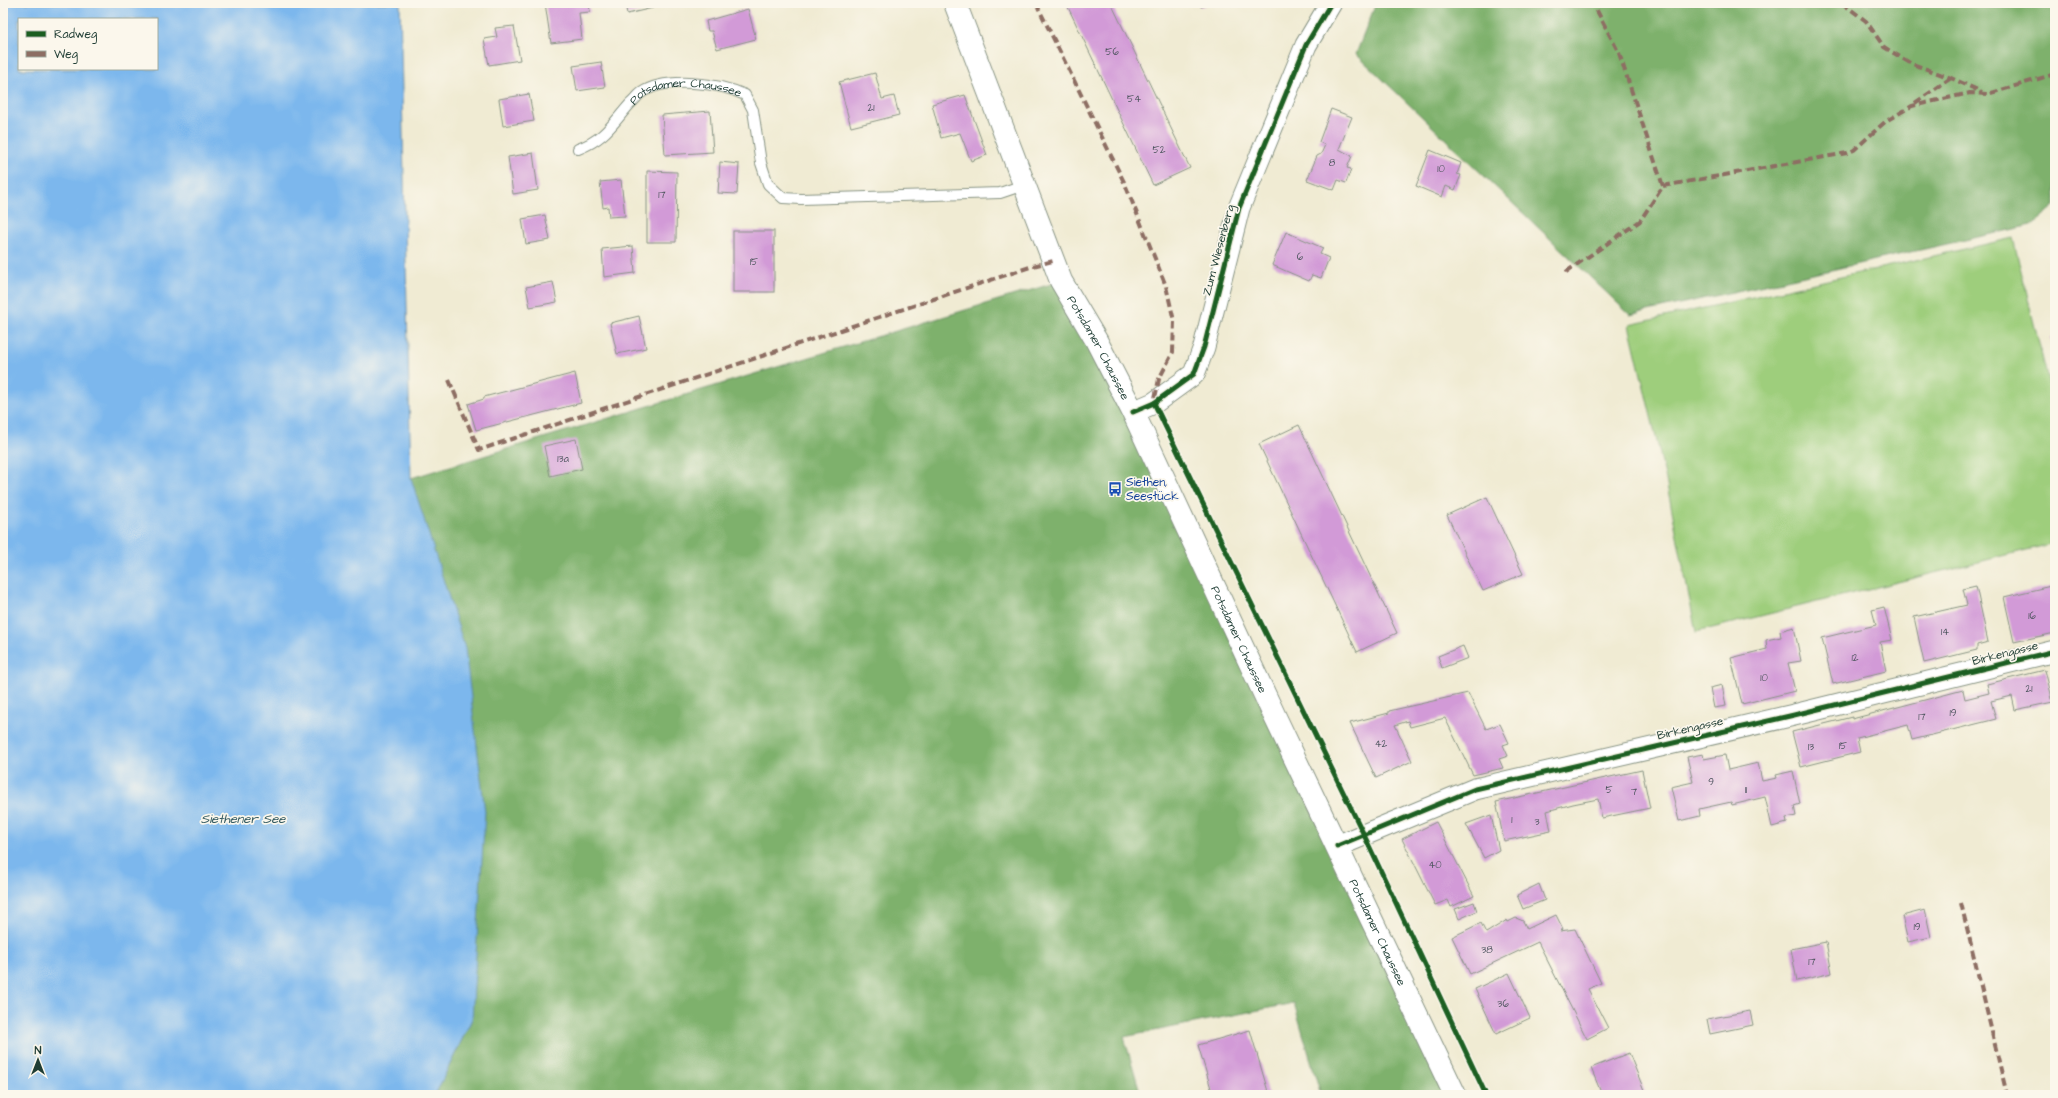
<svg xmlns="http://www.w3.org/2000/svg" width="2058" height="1098" font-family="'Architects Daughter',sans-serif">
<rect width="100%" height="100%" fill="#fbf7ec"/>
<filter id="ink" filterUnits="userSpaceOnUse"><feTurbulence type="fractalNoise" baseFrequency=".025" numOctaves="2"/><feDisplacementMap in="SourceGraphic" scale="8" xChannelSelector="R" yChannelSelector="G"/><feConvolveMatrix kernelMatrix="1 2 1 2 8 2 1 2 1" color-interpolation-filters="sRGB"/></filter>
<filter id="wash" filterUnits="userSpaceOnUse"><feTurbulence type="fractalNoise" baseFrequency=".012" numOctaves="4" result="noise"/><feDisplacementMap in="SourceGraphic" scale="16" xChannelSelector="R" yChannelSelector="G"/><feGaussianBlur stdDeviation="0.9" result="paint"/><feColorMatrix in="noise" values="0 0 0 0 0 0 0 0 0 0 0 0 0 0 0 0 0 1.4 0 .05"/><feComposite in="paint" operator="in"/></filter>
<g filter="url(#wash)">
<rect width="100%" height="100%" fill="#f0ebd3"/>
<polygon fill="#9ece7c" stroke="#5e8658" points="2013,238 2055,409 2055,543 1696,632 1665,475 1629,325"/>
<g fill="#7eb16c" stroke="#4e7750">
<polygon points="1376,3 2055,3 2055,206 2032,225 1630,315 1356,54"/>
<polygon points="1061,281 1446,1095 1321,1095 1294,1003 1124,1037 1141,1095 435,1095 472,1019 411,478"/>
</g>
<path fill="#7cb7ed" stroke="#4e7a90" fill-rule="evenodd" d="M 3,3 L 400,3 L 411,478 L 465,648 L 485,812 L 472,1019 L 435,1095 L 3,1095 ZM 19,19 L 157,19 L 157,69 L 19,69 Z"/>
<g id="blocks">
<g fill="#d29ad7">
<polygon points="545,3 589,3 590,12 579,13 582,39 551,43"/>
<polygon points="625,3 652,3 653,8 627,14"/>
<polygon points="1066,3 1111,3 1190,168 1153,185"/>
<polygon points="1199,3 1210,3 1201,7"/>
<polygon points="748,9 756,39 717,49 712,31 708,31 706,21"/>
<polygon points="514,26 520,60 489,65 484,39 497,37 495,28"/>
<polygon points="601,62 605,87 577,91 573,66"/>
<polygon points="875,73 882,99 894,96 899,115 851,127 839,82"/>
<polygon points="529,94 534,121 503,126 499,99"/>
<polygon points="965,95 987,155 971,161 960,133 941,138 932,104"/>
<polygon points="1331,109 1352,117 1339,149 1352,156 1347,168 1351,169 1346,183 1338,180 1334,190 1307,180 1317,156 1321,154 1325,145 1319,142"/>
<polygon points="710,111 713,152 665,155 662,115"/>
<polygon points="1430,150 1461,163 1457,174 1461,175 1455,190 1446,186 1442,197 1416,186"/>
<polygon points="533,153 538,190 513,194 508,157"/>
<polygon points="720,162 739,164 737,194 718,193"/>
<polygon points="647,171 677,172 676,242 647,242"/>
<polygon points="621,180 625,216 609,217 608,207 603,208 600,182"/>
<polygon points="545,215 550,240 526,244 522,219"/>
<rect x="733" y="231" width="41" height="61"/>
<polygon points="1286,232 1323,248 1320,254 1329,258 1321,278 1312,275 1309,281 1272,265"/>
<polygon points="633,246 635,273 604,277 602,249"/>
<polygon points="553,282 557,302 530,307 526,287"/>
<polygon points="639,316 646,348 617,354 610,323"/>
<polygon points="2051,337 2055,337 2055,361 2054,361"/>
<polygon points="575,373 581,403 476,430 468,404 484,399 484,397"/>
<polygon points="1299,425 1397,633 1357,652 1259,444"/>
<polygon points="576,439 582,469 550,476 544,446"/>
<polygon points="1487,497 1523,574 1483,591 1447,515"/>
<polygon points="2055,567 2055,578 2054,578 2053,568"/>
<polygon points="2055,585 2055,633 2014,642 2004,597"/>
<polygon points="1976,586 1988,642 1977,645 1977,650 1924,663 1914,617 1967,605 1963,589"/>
<polygon points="1884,607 1892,640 1880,642 1886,671 1833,684 1822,638 1876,625 1872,610"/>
<polygon points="1794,627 1801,661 1788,663 1795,691 1742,704 1731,658 1767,649 1766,640 1781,637 1780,631"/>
<polygon points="1463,646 1468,658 1442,668 1438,656"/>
<polygon points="2045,670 2053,702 2015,710 2012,696 1991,701 1996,719 1912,740 1908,725 1857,738 1860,752 1801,767 1792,732 1852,717 1852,719 1963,690 1965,699 1989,693 1987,684"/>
<polygon points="1722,685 1726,706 1714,708 1710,688"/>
<polygon points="1468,693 1486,729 1500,724 1509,743 1503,745 1508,756 1499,759 1503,768 1473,775 1445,718 1410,727 1408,721 1395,725 1412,761 1376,778 1350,723 1389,713 1389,711"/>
<polygon points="1703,754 1704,759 1725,755 1728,770 1758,763 1762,781 1777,778 1776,775 1793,771 1800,804 1794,806 1796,816 1786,818 1787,823 1772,827 1765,797 1732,805 1731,802 1699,809 1700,816 1679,821 1671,787 1693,782 1687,757"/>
<polygon points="1642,770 1650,808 1602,818 1598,799 1573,804 1547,811 1551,831 1504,841 1496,802"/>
<polygon points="1491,815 1499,850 1484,858 1466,824"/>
<polygon points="1436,822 1474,896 1451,907 1448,900 1435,905 1402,839"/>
<polygon points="1539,884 1545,900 1523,909 1517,895"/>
<polygon points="1474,902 1477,911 1459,919 1455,909"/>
<polygon points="1925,910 1931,937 1908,942 1902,916"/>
<polygon points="1556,915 1563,929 1560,931 1575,929 1601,983 1588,989 1608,1028 1587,1039 1538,942 1470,974 1452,937 1481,923 1486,933 1507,920 1508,922 1516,918 1523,921 1527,929"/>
<polygon points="1826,942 1832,973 1797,981 1791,949"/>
<polygon points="1509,973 1530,1018 1496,1034 1475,989"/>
<polygon points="1750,1011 1753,1025 1710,1034 1707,1019"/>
<polygon points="1250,1030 1269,1095 1213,1095 1198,1045"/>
<polygon points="1629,1053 1646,1095 1602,1095 1591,1068"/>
</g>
</g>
</g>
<g filter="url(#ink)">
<use href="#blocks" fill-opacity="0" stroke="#889484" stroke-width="1"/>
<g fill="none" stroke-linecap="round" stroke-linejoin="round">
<defs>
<g id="service">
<path id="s1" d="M 578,149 C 605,139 612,124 630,104 C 634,101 637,96 641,93 C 666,76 720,83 745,95 L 753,110 L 761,163 L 768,184 L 783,198 L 801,199 L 1000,193 L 1024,185"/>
</g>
<g id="minor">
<polyline points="1133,412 1154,403 1194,374 1204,347 1239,208 1306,45 1331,3"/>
<polyline points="1337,846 1475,789 1794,715 2055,651"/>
</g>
<g id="secondary">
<path id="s2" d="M 955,3 L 1061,281 L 1096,340 L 1133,412 L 1276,719 L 1455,1095"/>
</g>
</defs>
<use href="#service" stroke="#889484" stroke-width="12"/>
<use href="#minor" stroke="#889484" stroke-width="23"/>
<use href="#secondary" stroke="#889484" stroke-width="24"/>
<use href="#service" stroke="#fff" stroke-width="10"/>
<use href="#minor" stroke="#fff" stroke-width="21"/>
<use href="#secondary" stroke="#fff" stroke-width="22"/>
<g stroke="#8d6e63" stroke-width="4" stroke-dasharray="8 4" stroke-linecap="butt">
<polyline points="1036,3 1125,184 1166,286 1174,321 1173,352 1159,379 1154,403"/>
<polyline points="1842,3 1866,21 1884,47 1910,63 1951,78 1982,92"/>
<polyline points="1915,103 1951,78"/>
<polyline points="1663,186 1847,153 1854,150 1886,121 1912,106 1970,93 1988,94 2055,74"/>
<polyline points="1566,272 1640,221 1663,186 1619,53 1593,3"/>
<polyline points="449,380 479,450 1033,266 1053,261"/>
<polyline points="1961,903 2007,1095"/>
</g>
<defs>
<g id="cycleway">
<polyline points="1154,403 1364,835 1486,1095"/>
<polyline points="1133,412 1154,403 1194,374 1204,347 1239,208 1306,45 1331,3"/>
<polyline points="1337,846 1475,789 1794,715 2055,651"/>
</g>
</defs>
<use href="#cycleway" stroke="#fbf7ec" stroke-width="8"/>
<use href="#cycleway" stroke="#1b5e20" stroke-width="5"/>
</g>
</g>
<defs>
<symbol id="bus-bare" viewBox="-9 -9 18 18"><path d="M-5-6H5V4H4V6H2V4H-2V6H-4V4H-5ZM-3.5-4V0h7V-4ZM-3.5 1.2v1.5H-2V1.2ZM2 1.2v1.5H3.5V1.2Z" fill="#1a4fb4" stroke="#fbf7ec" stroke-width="2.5" paint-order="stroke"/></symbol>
</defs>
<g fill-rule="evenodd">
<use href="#bus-bare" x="1105" y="479" width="20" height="20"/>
</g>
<g text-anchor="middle" stroke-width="3.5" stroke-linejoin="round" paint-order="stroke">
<g font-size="10" fill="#4c545d">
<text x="1112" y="55">56</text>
<text x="1134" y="102">54</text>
<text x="871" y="111">21</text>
<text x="1159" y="153">52</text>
<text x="1332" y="166">8</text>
<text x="1441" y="172">10</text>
<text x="662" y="198">17</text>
<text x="1300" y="260">6</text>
<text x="754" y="265">15</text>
<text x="563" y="462">13a</text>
<text x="2032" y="619">16</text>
<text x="1945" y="635">14</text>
<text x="1855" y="661">12</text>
<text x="1764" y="681">10</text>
<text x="2029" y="692">21</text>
<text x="1953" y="716">19</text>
<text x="1922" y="720">17</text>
<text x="1381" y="747">42</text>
<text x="1843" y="749">15</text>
<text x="1811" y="750">13</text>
<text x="1711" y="785">9</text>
<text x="1609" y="793">5</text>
<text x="1746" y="793">11</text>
<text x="1634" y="795">7</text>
<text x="1512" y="823">1</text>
<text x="1537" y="825">3</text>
<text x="1435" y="868">40</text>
<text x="1917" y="930">19</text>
<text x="1487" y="953">38</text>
<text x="1812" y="965">17</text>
<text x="1503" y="1007">36</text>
</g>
<g font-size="12" fill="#1f3d34" stroke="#fbf7ec">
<text dy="4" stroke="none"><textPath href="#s1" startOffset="130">Potsdamer Chaussee</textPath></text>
<text transform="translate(1218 250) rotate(-75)" y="4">Zum Wiesenberg</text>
<text dy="4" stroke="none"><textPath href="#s2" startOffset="374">Potsdamer Chaussee</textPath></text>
<text dy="4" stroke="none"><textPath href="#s2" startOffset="698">Potsdamer Chaussee</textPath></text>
<text transform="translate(2005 653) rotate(-14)" y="4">Birkengasse</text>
<text transform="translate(1690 728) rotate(-13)" y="4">Birkengasse</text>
<text dy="4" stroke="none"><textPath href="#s2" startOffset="1022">Potsdamer Chaussee</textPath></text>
</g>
<g font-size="12" fill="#164399" stroke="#fbf7ec" text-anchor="start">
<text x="1126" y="486">Siethen,<tspan x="1126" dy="14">Seestück</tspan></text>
</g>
<g font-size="13" font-style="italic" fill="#365c62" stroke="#fbf7ec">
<text x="243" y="823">Siethener See</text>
</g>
</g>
<rect width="2058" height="1098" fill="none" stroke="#fbf7ec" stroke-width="16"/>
<rect x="18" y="18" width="140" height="52" fill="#fbf7ec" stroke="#a3ada2"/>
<rect x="26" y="31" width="20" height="6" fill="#1b5e20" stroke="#a3ada2"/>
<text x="54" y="38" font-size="12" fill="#1f3d34">Radweg</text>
<rect x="26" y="51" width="20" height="6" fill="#8d6e63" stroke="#a3ada2"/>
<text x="54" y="58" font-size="12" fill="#1f3d34">Weg</text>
<g transform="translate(38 1060)" stroke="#fbf7ec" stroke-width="3" paint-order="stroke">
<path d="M0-3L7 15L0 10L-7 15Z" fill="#1f3d34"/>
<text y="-6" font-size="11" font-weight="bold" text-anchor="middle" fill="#1f3d34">N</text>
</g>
</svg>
